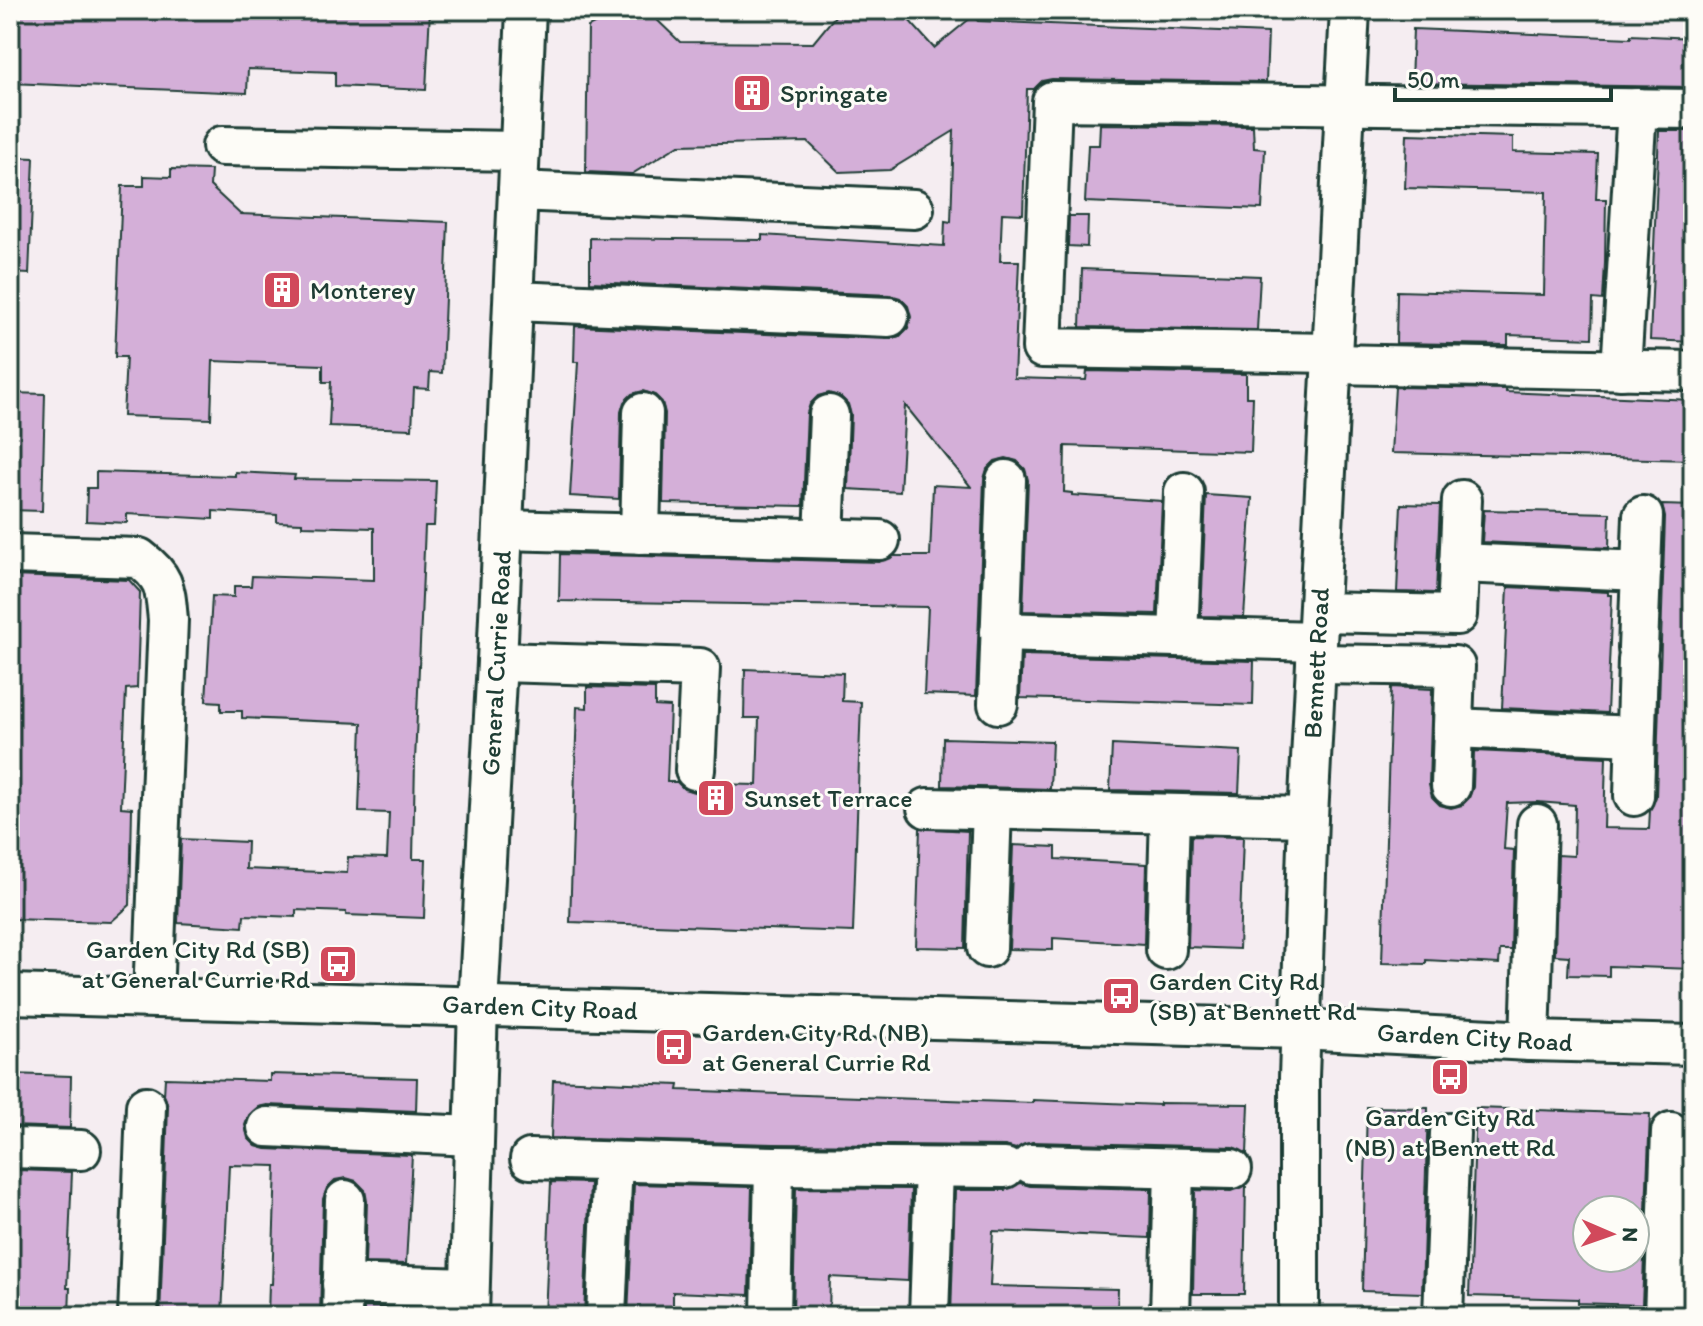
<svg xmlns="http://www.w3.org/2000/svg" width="1703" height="1326" font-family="Itim,sans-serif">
<rect width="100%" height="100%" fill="#f5edf1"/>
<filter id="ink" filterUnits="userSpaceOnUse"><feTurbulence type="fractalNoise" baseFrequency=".0125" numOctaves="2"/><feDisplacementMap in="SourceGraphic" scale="16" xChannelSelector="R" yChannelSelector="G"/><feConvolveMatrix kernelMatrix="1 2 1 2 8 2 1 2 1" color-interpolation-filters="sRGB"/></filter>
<g filter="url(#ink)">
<g fill="#d4afd8" stroke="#1f3d34" stroke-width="2">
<polygon points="10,10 147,14 147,10 430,10 426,90 335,86 335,72 248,69 247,93 10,83"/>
<polygon points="840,10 900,10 934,48 973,16 978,21 1268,33 1266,82 1052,79 1042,81 1034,89 1027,89 1023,214 1002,213 1000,261 1019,261 1014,378 1086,380 1087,371 1246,374 1246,397 1253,397 1251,452 1065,446 1064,492 1072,493 1072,495 1162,501 1157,614 1023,611 1028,480 1025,469 1017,461 1006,458 995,461 987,469 984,479 976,696 924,694 928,607 559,601 560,554 879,562 894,556 930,556 933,485 971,487 905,405 900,492 848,489 851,415 848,404 841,397 829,393 818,396 810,404 807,413 803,506 663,503 665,413 662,402 655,395 643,391 632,394 624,402 621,412 619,499 570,496 578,362 574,362 575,326 888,339 900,336 908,328 911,317 908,306 900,298 890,295 590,282 590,238 762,240 762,235 944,246 945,221 951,222 954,131 890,170 839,172 808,142 679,145 632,174 586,172 588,27 614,14 651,14 680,42 813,43"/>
<polygon points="1413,29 1631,38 1631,35 1693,38 1693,87 1411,83"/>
<polygon points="1100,124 1253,126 1254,148 1265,149 1262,209 1085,202 1088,145 1099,145"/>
<polygon points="1659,131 1693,131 1693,342 1650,340"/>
<polygon points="1407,134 1513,137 1513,152 1598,154 1596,199 1606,199 1605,263 1603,300 1593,299 1592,338 1508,335 1508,345 1396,343 1397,291 1544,295 1546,192 1405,188"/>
<polygon points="10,157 34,158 29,274 10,273"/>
<polygon points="171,169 211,170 210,186 240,214 448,222 442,373 430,372 429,389 414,388 412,429 329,426 331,382 323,382 323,365 213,361 211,419 123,416 126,357 115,357 122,186 144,186 144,176 171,177"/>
<polygon points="1069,216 1088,216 1087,247 1068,246"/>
<polygon points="1082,269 1260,276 1257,330 1080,327"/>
<polygon points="1395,387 1506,389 1506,392 1693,400 1693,460 1391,453"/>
<polygon points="10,393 45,394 42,511 10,510"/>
<polygon points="96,472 235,476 235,472 295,475 294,479 436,481 434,526 425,526 415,761 413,859 426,859 424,918 346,915 346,912 296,910 296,917 244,915 243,927 178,923 181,839 247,842 246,869 347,873 348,857 387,858 389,813 359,812 362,723 242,718 242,711 221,711 221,702 206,701 212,596 234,597 234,586 251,586 252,576 374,580 374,528 302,526 302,523 277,522 277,515 213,511 213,519 127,514 127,523 86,521 87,488 96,488"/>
<polygon points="1206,495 1252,498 1244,617 1201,616"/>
<polygon points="1401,504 1440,505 1436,593 1397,592"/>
<polygon points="1662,505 1693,506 1693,969 1609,966 1609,976 1568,975 1569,956 1555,955 1558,855 1574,856 1575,805 1537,802 1507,803 1504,849 1514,850 1511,950 1500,950 1499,964 1426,960 1426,964 1382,963 1391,687 1432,689 1429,785 1432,797 1440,805 1451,808 1462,805 1469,798 1473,787 1474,751 1606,757 1604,828 1649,829 1650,810 1656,797 1665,517"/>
<polygon points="1484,510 1610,513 1609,548 1482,542"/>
<polygon points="10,576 129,580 140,592 137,688 126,689 121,807 132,808 130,905 111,922 10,919"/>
<polygon points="1508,587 1608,592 1608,595 1612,595 1607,713 1502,708"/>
<polygon points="1022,655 1254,661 1253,705 1020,698"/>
<polygon points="745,669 843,673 842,701 861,702 853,932 570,922 577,707 587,708 587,687 655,689 655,706 670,707 667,782 677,782 684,789 695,792 704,790 712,784 757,785 759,718 744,718"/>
<polygon points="943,738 1052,741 1050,789 942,786"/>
<polygon points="1112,745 1241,751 1239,793 1110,790"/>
<polygon points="920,828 968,831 965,948 916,947"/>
<polygon points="1191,836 1243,837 1239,949 1188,947"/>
<polygon points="1013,845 1056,847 1056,859 1146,864 1144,944 1053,938 1053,950 1009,949"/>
<polygon points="10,1074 71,1076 70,1128 10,1126"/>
<polygon points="270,1074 417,1078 416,1111 267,1105 258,1107 249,1115 245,1125 248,1138 256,1146 266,1149 412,1155 406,1264 365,1263 367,1201 365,1190 356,1181 346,1178 335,1180 327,1188 323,1199 320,1316 268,1316 269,1284 272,1284 276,1166 229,1165 222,1316 160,1316 168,1107 164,1095 165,1078 270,1081"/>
<polygon points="553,1080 679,1085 678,1090 832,1096 1033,1103 1033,1100 1160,1105 1160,1103 1249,1104 1247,1154 1233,1147 1032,1142 1016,1149 1005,1146 774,1144 551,1138"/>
<polygon points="1367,1107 1428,1108 1422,1293 1362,1291"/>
<polygon points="1476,1108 1650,1114 1646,1210 1587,1210 1587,1258 1644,1258 1642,1305 1578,1303 1578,1299 1469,1296"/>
<polygon points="17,1170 72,1172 67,1288 70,1288 69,1316 15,1316 17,1262 14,1262"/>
<polygon points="551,1182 590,1183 584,1316 545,1316"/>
<polygon points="1020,1183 1030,1186 1151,1189 1150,1238 993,1231 990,1286 1118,1289 1117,1316 951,1316 955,1190 1005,1190"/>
<polygon points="634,1184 752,1187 749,1295 673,1292 673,1316 628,1316"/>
<polygon points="1246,1185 1244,1294 1193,1294 1195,1190 1231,1191"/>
<polygon points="796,1188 911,1189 908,1281 830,1277 829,1314 793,1313"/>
<polygon points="364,1307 407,1308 407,1316 364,1316"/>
</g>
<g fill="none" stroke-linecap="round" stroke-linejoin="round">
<defs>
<g id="minor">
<polyline points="222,146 520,151"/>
<polyline points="518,191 914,209"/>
<polyline points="514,301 889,317"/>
<polyline points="1332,353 1042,348 1052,101 1693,109"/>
<polyline points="1332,364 1693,371"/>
<polyline points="1621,370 1637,108"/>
<polyline points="503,530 880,540"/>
<polyline points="640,534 643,413"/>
<polyline points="824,538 829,415"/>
<path d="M 10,554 L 139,558 C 166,578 165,589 168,620 L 153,997"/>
<polyline points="1459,563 1641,571"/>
<polyline points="1319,612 1457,615 1462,500"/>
<polyline points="1000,632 1317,641"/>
<polyline points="1178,637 1184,492"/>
<polyline points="1638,649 1643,516"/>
<polyline points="497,662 700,668 695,770"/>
<polyline points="1316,664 1455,666 1451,786"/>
<polyline points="998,704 1006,480"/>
<polyline points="1453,728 1635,736"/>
<polyline points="1634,796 1638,660"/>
<polyline points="927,808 1308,817"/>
<polyline points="987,948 992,809"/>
<polyline points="1166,950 1170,814"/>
<polyline points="10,994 1300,1029 1530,1041 1693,1045"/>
<polyline points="1530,1041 1537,824"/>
<polyline points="267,1127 474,1136"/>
<polyline points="10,1148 81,1150"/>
<polyline points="530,1159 774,1166 1005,1168"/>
<polyline points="1031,1164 1232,1169"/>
<polyline points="342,1284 469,1288"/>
<polyline points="138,1316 146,1106"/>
<polyline points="342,1316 345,1200"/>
<polyline points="469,1316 478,1005 497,662 526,10"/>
<polyline points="606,1316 613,1162"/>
<polyline points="771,1316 774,1166"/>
<polyline points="929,1316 934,1168"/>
<polyline points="1170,1316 1174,1169"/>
<polyline points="1299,1316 1299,1077 1308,817 1350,10"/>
<polyline points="1443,1316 1450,1133"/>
<polyline points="1664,1316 1671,1132"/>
</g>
</defs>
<use href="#minor" stroke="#1f3d34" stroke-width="44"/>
<use href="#minor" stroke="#fdfcf7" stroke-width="38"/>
</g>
</g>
<defs>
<symbol id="building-square" viewBox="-11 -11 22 22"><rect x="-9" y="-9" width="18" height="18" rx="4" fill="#d1495b" stroke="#fdfcf7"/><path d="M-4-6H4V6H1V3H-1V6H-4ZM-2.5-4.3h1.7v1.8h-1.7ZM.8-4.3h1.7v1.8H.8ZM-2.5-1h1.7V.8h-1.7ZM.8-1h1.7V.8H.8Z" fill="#fff"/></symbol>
<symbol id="bus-square" viewBox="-11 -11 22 22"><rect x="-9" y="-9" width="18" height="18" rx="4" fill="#d1495b" stroke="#fdfcf7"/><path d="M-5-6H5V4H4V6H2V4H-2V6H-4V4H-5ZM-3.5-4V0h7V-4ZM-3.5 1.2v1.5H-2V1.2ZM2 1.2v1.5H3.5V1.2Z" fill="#fff"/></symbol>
</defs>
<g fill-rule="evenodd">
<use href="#building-square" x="730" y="71" width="44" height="44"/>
<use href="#building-square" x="260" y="268" width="44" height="44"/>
<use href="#building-square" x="694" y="776" width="44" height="44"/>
<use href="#bus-square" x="316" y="942" width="44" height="44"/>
<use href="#bus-square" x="1099" y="974" width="44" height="44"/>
<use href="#bus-square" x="652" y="1025" width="44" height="44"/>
<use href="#bus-square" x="1428" y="1055" width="44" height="44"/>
</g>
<g text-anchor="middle" stroke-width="6" stroke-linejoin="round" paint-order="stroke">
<g font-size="26" fill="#1f3d34" stroke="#fdfcf7" text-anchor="start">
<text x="780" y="102">Springate</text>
<text x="310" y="299">Monterey</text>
<text x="744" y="807">Sunset Terrace</text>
<text x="310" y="958" text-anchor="end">Garden City Rd (SB)<tspan x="310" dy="30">at General Currie Rd</tspan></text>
<text x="1149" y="990">Garden City Rd<tspan x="1149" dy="30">(SB) at Bennett Rd</tspan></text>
<text x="702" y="1041">Garden City Rd (NB)<tspan x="702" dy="30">at General Currie Rd</tspan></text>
<text x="1450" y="1126" text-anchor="middle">Garden City Rd<tspan x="1450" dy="30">(NB) at Bennett Rd</tspan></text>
</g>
<g font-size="26" fill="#1f3d34" stroke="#fdfcf7">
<text transform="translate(496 663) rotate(-87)" y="9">General Currie Road</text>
<text transform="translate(1316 663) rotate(-87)" y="9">Bennett Road</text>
<text transform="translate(540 1007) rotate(2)" y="9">Garden City Road</text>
<text transform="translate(1475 1037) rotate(3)" y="9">Garden City Road</text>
</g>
</g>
<rect width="1703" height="1326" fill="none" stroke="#fdfcf7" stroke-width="40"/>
<rect x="20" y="20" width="1663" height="1286" fill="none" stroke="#1f3d34" stroke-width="3" filter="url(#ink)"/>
<g transform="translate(1611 1234) rotate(92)"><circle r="38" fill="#fdfcf7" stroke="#a4b0a9" stroke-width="2"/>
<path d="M0-6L14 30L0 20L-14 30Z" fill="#d1495b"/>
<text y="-12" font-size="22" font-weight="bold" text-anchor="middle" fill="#1f3d34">N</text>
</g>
<path d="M1395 88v12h216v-12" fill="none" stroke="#1f3d34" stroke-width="4"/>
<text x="1407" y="88" font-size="24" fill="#1f3d34" stroke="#fdfcf7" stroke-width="6" paint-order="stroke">50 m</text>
</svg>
